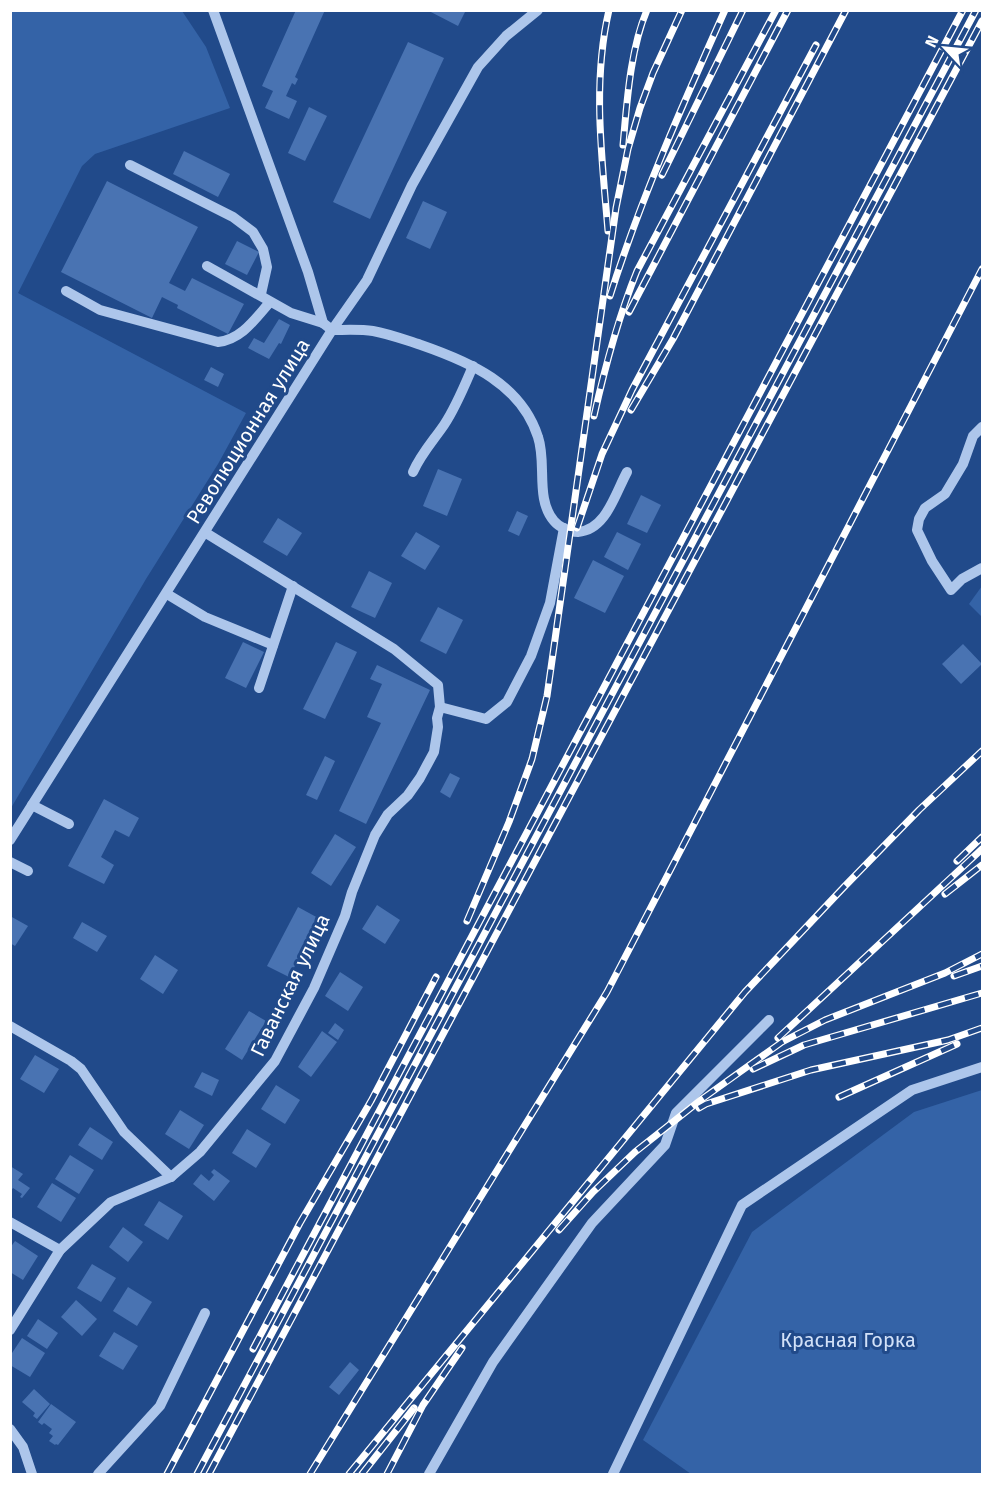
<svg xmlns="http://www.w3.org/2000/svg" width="993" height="1485" font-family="'Fira Sans',sans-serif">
<rect width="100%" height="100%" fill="#214a8a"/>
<g fill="#3463a7">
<polygon points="10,11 182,11 206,47 230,108 95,154 82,166 18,293 246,413 218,464 146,579 11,808"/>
<polygon points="982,586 982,617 969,604"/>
<polygon points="982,1090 982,1474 691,1474 643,1440 752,1232 914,1112"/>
</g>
<g fill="#4973b2">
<polygon points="296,10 325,10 295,77 298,79 295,85 292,83 286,96 297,101 289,119 265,108 273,91 262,86"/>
<polygon points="427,10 466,10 458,26"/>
<polygon points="408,42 444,58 370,219 333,202"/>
<polygon points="309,107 327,116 305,161 288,153"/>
<polygon points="184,151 230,174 218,197 173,174"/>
<polygon points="107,181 198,227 169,283 185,291 192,278 244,304 228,334 177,308 178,305 162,297 152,318 61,272"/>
<polygon points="423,201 447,212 430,249 406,238"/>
<polygon points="237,241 259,252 247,275 225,264"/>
<polygon points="279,319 290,325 281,344 279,343 269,359 248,348 254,338 264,343"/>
<polygon points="211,367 224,374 218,387 204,380"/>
<polygon points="438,469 462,479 447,516 423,506"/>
<polygon points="641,495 661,505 647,533 627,524"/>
<polygon points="517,511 528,516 519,536 508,531"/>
<polygon points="278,518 302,533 287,556 263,542"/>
<polygon points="416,532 440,546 425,570 401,556"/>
<polygon points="617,532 641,544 628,570 604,557"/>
<polygon points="593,560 624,576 605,613 574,598"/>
<polygon points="369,571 392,583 375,618 351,607"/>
<polygon points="438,607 463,620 446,654 420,641"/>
<polygon points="243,642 264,652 246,688 225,678"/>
<polygon points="336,642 357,652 325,719 303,709"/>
<polygon points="963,644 982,664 961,684 942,664"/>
<polygon points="377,665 430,690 366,824 339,811 381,723 367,717 382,684 370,679"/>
<polygon points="325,756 335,761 317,800 306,795"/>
<polygon points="450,773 460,778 450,798 440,792"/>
<polygon points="104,799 139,818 129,837 115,830 101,857 114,865 104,884 68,866"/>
<polygon points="335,834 356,847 331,886 311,873"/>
<polygon points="377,905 400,920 385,944 362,929"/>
<polygon points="298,907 320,919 289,977 267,966"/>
<polygon points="10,916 28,926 15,946 10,943"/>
<polygon points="82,922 107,936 97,952 73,938"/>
<polygon points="155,955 178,970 163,994 140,979"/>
<polygon points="340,972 363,987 348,1011 325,996"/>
<polygon points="249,1011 266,1021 242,1060 225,1049"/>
<polygon points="335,1023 344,1030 338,1040 328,1033"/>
<polygon points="322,1031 337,1042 311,1077 298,1067"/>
<polygon points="35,1055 59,1069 44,1093 20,1079"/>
<polygon points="202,1072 219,1080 212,1096 194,1087"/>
<polygon points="276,1085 300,1100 285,1124 261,1109"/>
<polygon points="180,1110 204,1125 189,1149 165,1134"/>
<polygon points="90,1127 113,1142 102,1160 78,1145"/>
<polygon points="247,1129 271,1144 256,1168 232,1153"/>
<polygon points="70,1155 94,1170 79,1194 55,1179"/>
<polygon points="10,1166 23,1174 18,1180 30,1188 22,1198 20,1197 22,1194 13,1188 10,1192"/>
<polygon points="214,1169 230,1181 214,1201 193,1184 201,1174 209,1181 214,1175 211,1172"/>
<polygon points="52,1183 76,1198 61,1222 37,1207"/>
<polygon points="159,1201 183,1216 168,1240 144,1225"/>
<polygon points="123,1227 143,1242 128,1262 109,1247"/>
<polygon points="15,1241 38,1256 23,1280 10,1272 10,1248"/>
<polygon points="92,1264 116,1278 101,1302 77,1288"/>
<polygon points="128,1287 152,1302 137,1326 113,1311"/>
<polygon points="76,1300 97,1319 82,1336 61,1317"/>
<polygon points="38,1319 58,1333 47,1349 27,1336"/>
<polygon points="114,1332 138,1346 123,1370 99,1356"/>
<polygon points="22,1338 45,1353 30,1377 10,1365 10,1356"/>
<polygon points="350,1362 359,1370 339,1395 329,1387"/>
<polygon points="34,1389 50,1404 37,1419 33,1416 35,1413 22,1402"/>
<polygon points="51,1404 76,1422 58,1445 56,1444 55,1445 49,1441 53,1436 49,1433 52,1429 44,1423 42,1425 38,1422"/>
</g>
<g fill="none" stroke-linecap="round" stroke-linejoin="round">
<g stroke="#adc6eb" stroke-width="10">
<polyline points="213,10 308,272 323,323 332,330"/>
<polyline points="130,165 233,217 253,232 263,249 267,267 261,294"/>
<polyline points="207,266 291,313 323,323"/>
<path d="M 66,291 L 100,310 L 218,342 C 242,339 255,319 270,302"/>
<path d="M 332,330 C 345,330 360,329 373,331 C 390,334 405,340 421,345 C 470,362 521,384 538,437 C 547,463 535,499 554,521 C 559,527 569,532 578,532 C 606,530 615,494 627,472"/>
<polyline points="982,427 973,436 963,464 945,494 925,508 919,519 917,530 932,561 951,590 962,579 982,568"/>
<path d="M 413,472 C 421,454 433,441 444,425 C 456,407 464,387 473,366"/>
<polyline points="206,533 394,649 438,685 440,707"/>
<polyline points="167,594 205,617 273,645"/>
<polyline points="259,688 293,586"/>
<polyline points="32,805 69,824"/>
<polyline points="10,840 332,330 367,280 412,185 478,67 506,36 538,10"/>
<polyline points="10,862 28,871"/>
<polyline points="10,1026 71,1061 81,1069 124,1132 171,1177"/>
<polyline points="10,1222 60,1250"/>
<polyline points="10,1330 60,1250 111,1202 171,1177 200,1152 275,1061 314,988 345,916 352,892 375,835 388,814 408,795 420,778 434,752 438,727 437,718 440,707 486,719 507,702 531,656 550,603 564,528"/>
<polyline points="10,1429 23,1447 32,1474"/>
<polyline points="98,1474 160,1406 205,1313"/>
<polyline points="429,1474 493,1362 592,1223 665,1145 676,1113 769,1020"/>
<polyline points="613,1474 742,1205 912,1090 982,1067"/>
</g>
<defs>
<g id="rail">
<path d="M 623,145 C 627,102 630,50 647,10"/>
<polyline points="662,175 743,10"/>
<path d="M 608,231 C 602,158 592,83 609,10"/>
<path d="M 610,296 C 641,198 683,104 725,10"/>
<polyline points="629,312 788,10"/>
<polyline points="631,410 673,339 846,10"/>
<path d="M 594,416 C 605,367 618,318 637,271 L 776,10"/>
<polyline points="577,528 602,454 632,390 816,45"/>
<polyline points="957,861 982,837"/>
<polyline points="945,894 982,865"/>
<polyline points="467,921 509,822 532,759 547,696 616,208 628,149 640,108 653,73 682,10"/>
<polyline points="954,976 982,966"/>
<polyline points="778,1038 982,849"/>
<polyline points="753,1069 804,1045 982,993"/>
<polyline points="839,1097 957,1044"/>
<polyline points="699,1108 706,1104 811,1070 948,1040 982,1028"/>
<polyline points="559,1230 593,1192 635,1152 702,1099 782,1042 825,1020 945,973 982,954"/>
<polyline points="253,1349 963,10"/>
<polyline points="167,1474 300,1223 371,1101 436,977"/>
<polyline points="197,1474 976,10"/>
<polyline points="209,1474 982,21"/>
<polyline points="310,1474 607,992 982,269"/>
<polyline points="349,1474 745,992 844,887 919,810 982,751"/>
<polyline points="362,1474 414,1408"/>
<polyline points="387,1474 423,1405 462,1348"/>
</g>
</defs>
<use href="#rail" stroke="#fff" stroke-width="7"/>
<use href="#rail" stroke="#214a8a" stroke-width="4.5" stroke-dasharray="14" stroke-linecap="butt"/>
</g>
<g text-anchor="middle" stroke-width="6" stroke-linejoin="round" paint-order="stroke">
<g font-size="20" fill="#fff" stroke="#214a8a">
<text transform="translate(248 431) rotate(-58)" y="7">Революционная улица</text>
<text transform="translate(290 985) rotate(-64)" y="7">Гаванская улица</text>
</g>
<g font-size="20" fill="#d2e1f8" stroke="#214a8a">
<text x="848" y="1347">Красная Горка</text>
</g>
</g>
<rect width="993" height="1485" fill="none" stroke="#ffffff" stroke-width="24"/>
<g transform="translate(945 48) rotate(296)" stroke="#214a8a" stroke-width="4.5" paint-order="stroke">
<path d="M0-4.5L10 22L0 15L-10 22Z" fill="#ffffff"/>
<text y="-9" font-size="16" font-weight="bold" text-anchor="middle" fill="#ffffff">N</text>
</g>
</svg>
